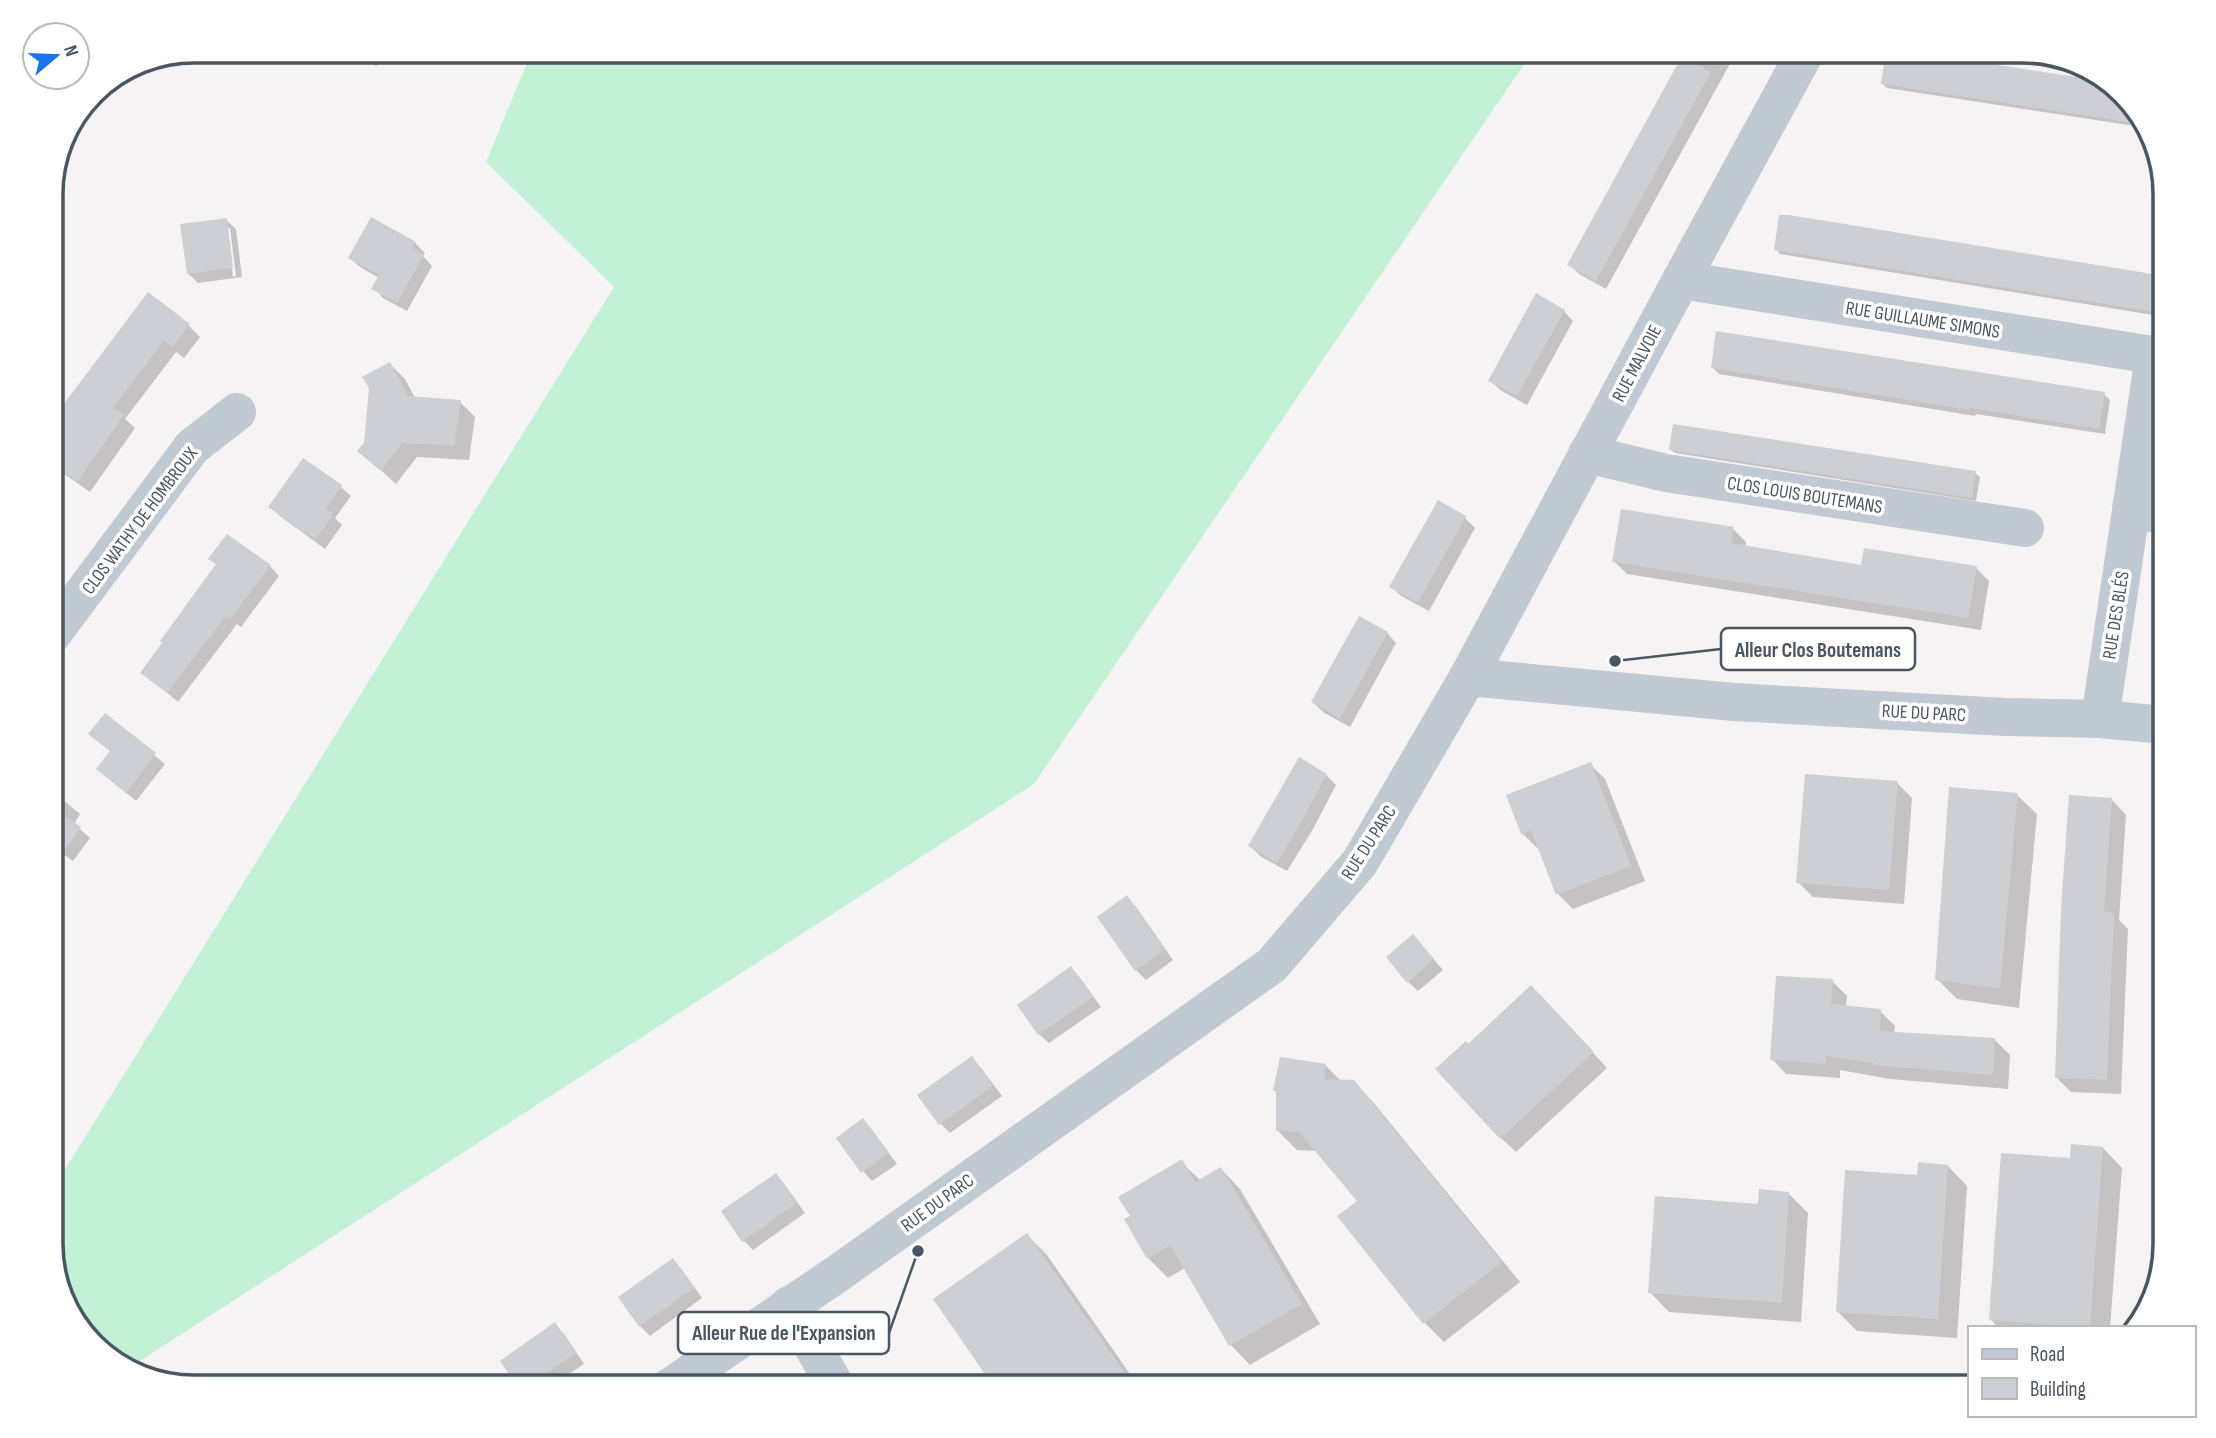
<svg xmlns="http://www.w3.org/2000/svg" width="2216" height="1438" font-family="'Sofia Sans Condensed',sans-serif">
<rect width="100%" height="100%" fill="#f5f3f3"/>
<polygon fill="#c3f1d5" points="532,51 1533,51 1034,784 129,1368 115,1363 70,1315 51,1253 51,1192 614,287 486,162"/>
<g fill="#0003" fill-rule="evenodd">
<polygon points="353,51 395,51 376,66"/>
<polygon points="1687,51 1737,51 1606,289 1579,274 1569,264"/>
<polygon points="1888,51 2111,85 2146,123 2148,128 1887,88 1883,84"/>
<polygon points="1789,216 2165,278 2165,317 1780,254 1776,249"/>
<path d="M 226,220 L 236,229 L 242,277 L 198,283 L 188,273 ZM 227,228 L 230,228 L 236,276 L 233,277 Z"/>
<polygon points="415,243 425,253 423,256 432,266 407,311 383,298 374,288 379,278 360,267 350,258"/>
<polygon points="1564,311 1573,321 1527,405 1500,390 1490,380"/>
<polygon points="188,325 200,337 184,358 176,352 125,419 135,428 90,492 64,474 51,492 51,424 77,387"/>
<polygon points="390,364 405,379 415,398 460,402 475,417 469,460 417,457 396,484 360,451 366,443"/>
<polygon points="1713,368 2104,394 2110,400 2105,434 1976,414 1975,416 1719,374"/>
<polygon points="1670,449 1975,473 1980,477 1976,501 1675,453"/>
<polygon points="2165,455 2165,479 2162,476"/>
<polygon points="304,460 341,487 351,496 335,518 342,525 325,549 280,516 271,507"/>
<polygon points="1438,502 1465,518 1475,528 1429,611 1401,596 1392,587"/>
<polygon points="1733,529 1746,542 1745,547 1862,567 1976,568 1989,581 1981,630 1627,574 1614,561"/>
<polygon points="211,559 270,566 279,576 241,627 237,624 178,702 142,672 217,565"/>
<polygon points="1387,633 1396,643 1350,727 1323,712 1313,702"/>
<polygon points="105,715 165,764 136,801 98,769 111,752 90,734"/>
<polygon points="1590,764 1605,779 1645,881 1573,909 1558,894 1540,847 1537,848 1522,833"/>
<polygon points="1326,775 1336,785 1313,829 1287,871 1260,856 1250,846"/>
<polygon points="1897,783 1912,798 1904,904 1813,897 1798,882"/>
<polygon points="51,790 80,814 74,824 90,838 73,861 56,849 51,855"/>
<polygon points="2017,795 2037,814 2019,1008 1957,999 1937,979"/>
<polygon points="2112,800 2126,815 2119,920 2128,929 2121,1094 2071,1092 2056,1077"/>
<polygon points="1127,898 1136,907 1173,960 1146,980 1136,970"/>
<polygon points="1422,946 1443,970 1418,991 1408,982"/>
<polygon points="1071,968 1080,978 1101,1007 1049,1043 1039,1034"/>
<polygon points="1832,981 1847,996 1846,1007 1880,1011 1895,1026 1894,1033 1995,1040 2010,1055 2008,1089 1890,1079 1840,1070 1840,1078 1786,1074 1772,1059"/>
<polygon points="1546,1002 1607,1068 1516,1152 1501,1138"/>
<polygon points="972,1058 981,1068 1002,1096 950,1133 940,1123"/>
<polygon points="1325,1065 1341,1081 1353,1081 1373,1102 1520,1282 1444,1342 1424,1322 1360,1201 1317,1151 1297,1150 1277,1130"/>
<polygon points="863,1120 872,1130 897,1164 872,1181 863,1171"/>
<polygon points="2103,1148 2122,1168 2110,1328 1999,1328 1991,1320"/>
<polygon points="1181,1162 1201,1181 1221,1169 1240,1189 1320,1324 1250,1365 1231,1345 1185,1268 1168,1278 1148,1258"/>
<polygon points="1948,1166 1967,1186 1957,1338 1857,1331 1837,1311"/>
<polygon points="776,1175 785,1185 805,1213 753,1250 743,1240"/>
<polygon points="1789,1194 1808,1213 1801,1322 1669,1312 1650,1292 1760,1205"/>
<polygon points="1027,1235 1047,1255 1139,1387 996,1387 935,1300"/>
<polygon points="673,1260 682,1270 702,1298 650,1336 640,1326"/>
<polygon points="555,1325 564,1334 584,1364 550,1387 520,1387 502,1361"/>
</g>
<g fill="#cdcfd5">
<polygon points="1886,51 1907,51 2108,82 2147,125 1881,84"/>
<polygon points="1682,56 1711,72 1596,281 1567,265"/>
<polygon points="1779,215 1789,215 2165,276 2165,314 1774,250"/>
<polygon points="371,217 416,242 412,248 424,255 397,303 371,289 379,275 348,258"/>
<polygon points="227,218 233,268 187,274 180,224"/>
<polygon points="148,292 190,324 172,347 164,341 113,408 124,415 77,482 51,463 51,421"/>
<polygon points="1536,293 1565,310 1517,396 1488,381"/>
<polygon points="1716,331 2105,392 2099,429 1970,408 1969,410 1711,368"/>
<polygon points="390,362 408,396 461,400 454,446 402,443 381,471 357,451 364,443 369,388 362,377"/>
<polygon points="1673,424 1976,471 1972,498 1669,450"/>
<polygon points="303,458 342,485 326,509 334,514 315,540 268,507"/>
<polygon points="1438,500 1466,516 1418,603 1389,587"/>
<polygon points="1621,509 1734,527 1731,543 1808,556 1861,565 1864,548 1977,566 1968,618 1612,562"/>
<polygon points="227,534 271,565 230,619 226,616 167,693 140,673 162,643 160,641 216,564 208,559"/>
<polygon points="1359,616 1388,632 1340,719 1311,702"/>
<polygon points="105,713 156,753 126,793 96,769 110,751 88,734"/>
<polygon points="1299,757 1327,774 1303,819 1277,863 1248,846"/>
<polygon points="1591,762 1631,866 1556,895 1531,830 1521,834 1506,795"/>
<polygon points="1805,774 1898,781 1889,890 1796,883"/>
<polygon points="1949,787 2018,793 2000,989 1935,980"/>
<polygon points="2069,795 2112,798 2104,912 2114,913 2107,1080 2055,1078 2061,909"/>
<polygon points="51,806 81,827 51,869"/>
<polygon points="1127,895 1165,950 1135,971 1097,917"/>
<polygon points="1413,934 1434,959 1407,983 1386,957"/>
<polygon points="1071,966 1093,997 1038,1035 1017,1005"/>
<polygon points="1776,976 1833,979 1831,1004 1881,1009 1880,1031 1995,1038 1993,1075 1874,1065 1874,1063 1826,1056 1826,1064 1770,1060"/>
<polygon points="1531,985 1594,1052 1500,1139 1435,1069 1466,1041 1468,1044"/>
<polygon points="972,1056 993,1086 939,1125 917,1095"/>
<polygon points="1280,1057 1326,1064 1324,1079 1354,1080 1502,1262 1423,1324 1337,1216 1357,1201 1299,1132 1276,1131 1276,1091 1273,1091"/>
<polygon points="863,1118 889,1153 861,1173 836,1138"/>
<polygon points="2071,1144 2103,1147 2090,1328 1989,1320 2001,1153 2070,1158"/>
<polygon points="1182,1159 1195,1182 1221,1167 1302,1304 1229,1346 1170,1245 1147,1259 1124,1219 1130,1216 1118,1197"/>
<polygon points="1918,1162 1948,1165 1938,1319 1836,1312 1845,1170 1917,1175"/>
<polygon points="776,1173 797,1203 742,1242 721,1211"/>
<polygon points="1759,1189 1789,1192 1782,1303 1648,1293 1655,1196 1758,1204"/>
<polygon points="1027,1233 1135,1387 994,1387 933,1299"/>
<polygon points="673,1258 694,1288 639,1327 618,1297"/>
<polygon points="555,1322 576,1353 527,1387 518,1387 500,1361"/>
</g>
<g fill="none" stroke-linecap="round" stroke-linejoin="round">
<g stroke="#c1cad2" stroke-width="38">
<polyline points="1681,280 2165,357"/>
<polyline points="1587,454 1666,473 2025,528"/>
<polyline points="2131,510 2165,515"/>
<polyline points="51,636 192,447 237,412"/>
<polyline points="1468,677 1734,702 2005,717 2100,719 2165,725"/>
<polyline points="2100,719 2154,356"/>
<polyline points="789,1305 836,1387"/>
<polyline points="670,1387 837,1274 1272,965 1360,862 1468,677 1681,280 1806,51"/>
</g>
</g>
<g text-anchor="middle" stroke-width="7" stroke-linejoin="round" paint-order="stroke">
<g font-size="19" fill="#4a5661" stroke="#fff">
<text transform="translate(1923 319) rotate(9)" y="7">RUE GUILLAUME SIMONS</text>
<text transform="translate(1636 363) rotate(-62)" y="7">RUE MALVOIE</text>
<text transform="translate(1805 494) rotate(9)" y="7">CLOS LOUIS BOUTEMANS</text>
<text transform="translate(139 520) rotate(-53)" y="7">CLOS WATHY DE HOMBROUX</text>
<text transform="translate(2115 615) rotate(-81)" y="7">RUE DES BLÉS</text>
<text transform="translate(1924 712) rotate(3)" y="7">RUE DU PARC</text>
<text transform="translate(1368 842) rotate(-57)" y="7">RUE DU PARC</text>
<text transform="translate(937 1202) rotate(-36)" y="7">RUE DU PARC</text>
</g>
</g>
<path d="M0 0H2216V1438H0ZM194 63H2022A131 131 0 0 1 2153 194V1244A131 131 0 0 1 2022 1375H194A131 131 0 0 1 63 1244V194A131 131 0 0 1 194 63Z" fill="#fff" fill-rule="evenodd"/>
<path fill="none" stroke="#4a5661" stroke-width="3.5" d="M194 63H2022A131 131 0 0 1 2153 194V1244A131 131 0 0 1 2022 1375H194A131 131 0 0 1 63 1244V194A131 131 0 0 1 194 63Z"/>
<path fill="none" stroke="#4a5661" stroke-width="2.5" d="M1615 661L1721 649M918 1251L889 1333"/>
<g fill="#4a5661" stroke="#fff" stroke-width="2.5">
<circle cx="1615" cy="661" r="7"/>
<circle cx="918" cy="1251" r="7"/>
</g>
<g fill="#fff" stroke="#4a5661" stroke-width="2.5">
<rect x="1721" y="628" width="194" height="42" rx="7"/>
<rect x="678" y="1312" width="211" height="42" rx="7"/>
</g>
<g font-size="21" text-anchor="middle" font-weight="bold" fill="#4a5661">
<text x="1818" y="657">Alleur Clos Boutemans</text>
<text x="784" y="1340">Alleur Rue de l'Expansion</text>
</g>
<rect x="1968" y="1326" width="228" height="91" fill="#ffffff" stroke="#b7bbc0" stroke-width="2"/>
<rect x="1982" y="1349" width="35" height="10" fill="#c1cad2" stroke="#b7bbc0" stroke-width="2"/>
<text x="2030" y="1361" font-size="21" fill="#4a5661">Road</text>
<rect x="1982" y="1378" width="35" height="21" fill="#cdcfd5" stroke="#b7bbc0" stroke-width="2"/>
<text x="2030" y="1396" font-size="21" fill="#4a5661">Building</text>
<g transform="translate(56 56) rotate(71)"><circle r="33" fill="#ffffff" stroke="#b7bbc0" stroke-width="2"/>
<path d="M0-5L12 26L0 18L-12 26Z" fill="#1a73e8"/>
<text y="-10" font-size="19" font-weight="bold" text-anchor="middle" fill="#4a5661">N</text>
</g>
</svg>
